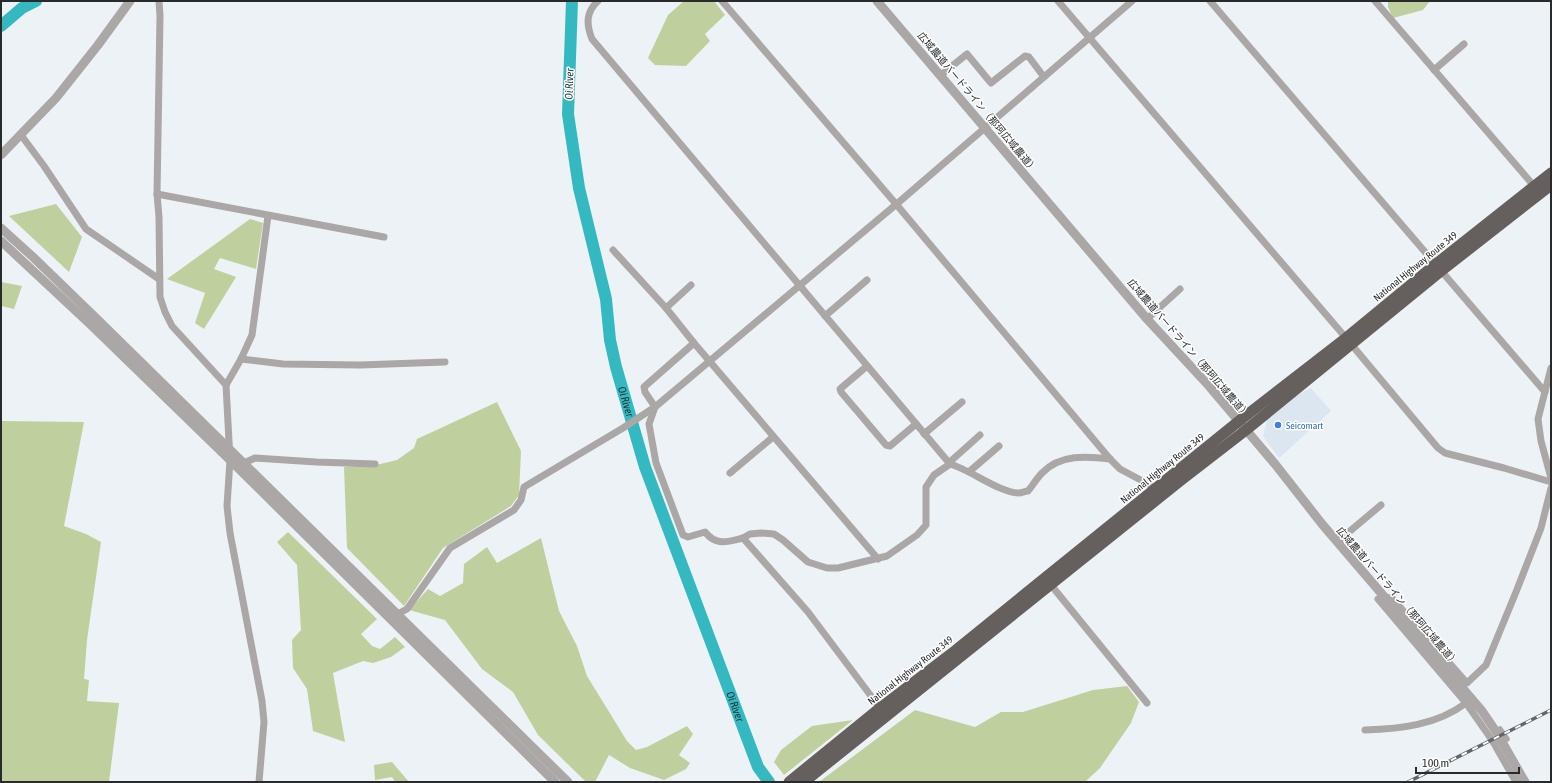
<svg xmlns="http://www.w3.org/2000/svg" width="1552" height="783" font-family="'Asap Condensed','Noto Sans JP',sans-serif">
<rect width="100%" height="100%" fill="#edf2f7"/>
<polygon fill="#dce6f1" points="1311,388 1331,411 1279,458 1263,436 1267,420 1299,394"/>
<g fill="#bfd09e">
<polygon points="684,1 714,1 725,15 705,34 710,41 686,66 655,65 648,58 668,15"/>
<polygon points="1388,1 1430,1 1423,10 1393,18 1388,7"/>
<polygon points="56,204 82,237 69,272 9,216"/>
<polygon points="250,219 263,223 256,269 220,258 214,269 236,277 204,329 195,323 205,293 167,279"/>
<polygon points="1,282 22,286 14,309 1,306"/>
<polygon points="497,402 521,451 519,495 511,506 443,548 404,606 347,548 344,467 376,465 397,460 414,448 417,439"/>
<polygon points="1,421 84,422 64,526 86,534 101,542 87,640 84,679 89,680 87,701 119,703 109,782 1,782"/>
<polygon points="288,532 377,619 361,634 372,646 380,649 395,637 405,647 391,657 373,663 363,661 333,673 345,742 313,731 307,689 293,668 292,640 301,630 297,565 277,542"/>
<polygon points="541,538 559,611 577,646 587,676 627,741 636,750 647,747 687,726 693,734 679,755 690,763 686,769 664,780 630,768 609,755 595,782 586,782 538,735 513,692 482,669 445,620 409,610 428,589 440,596 463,583 464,564 487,547 497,563"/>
<polygon points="1127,686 1139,702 1131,723 1100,768 1085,782 819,782 915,710 975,727 1001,712 1023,712 1093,690"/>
<polygon points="853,720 784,775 774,762 781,750 812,726"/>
<polygon points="392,762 409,782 395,782 392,777 375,780 374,765"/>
</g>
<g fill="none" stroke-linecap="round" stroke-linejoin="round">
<g stroke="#34b9c1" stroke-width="12">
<path id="s1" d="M 572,1 L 568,114 L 579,188 L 606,299 L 610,340 L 616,367 L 645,467 L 758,767 L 769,782"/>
<polyline points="1,26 22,8 36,1"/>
</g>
<polyline stroke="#aaa7a6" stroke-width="5.5" points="1500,729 1507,739"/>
<g stroke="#aaa7a6" stroke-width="7">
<polyline points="159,1 160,16 157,194 159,217 160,297 165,312 172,326 226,385"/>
<path d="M 598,1 C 586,12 586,24 592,39 L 950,464 C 971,470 1000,493 1019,493 C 1022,493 1025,491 1028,491 C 1033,485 1037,478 1042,473 C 1060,454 1087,456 1110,459"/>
<polyline points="722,1 896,204 1110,459 1120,469 1150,485 1156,492"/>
<polyline points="1058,1 1346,338"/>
<polyline points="1210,1 1545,392"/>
<polyline points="1375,1 1534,186"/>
<polyline points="1434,70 1464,44"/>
<polyline points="941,75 967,54 991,83 1025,56 1029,57 1044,77"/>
<polyline points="21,135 44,166 86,229 159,279"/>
<polyline points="157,194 384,237"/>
<polyline points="613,250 666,308 694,343 878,559"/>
<polyline points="666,308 691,285"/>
<polyline points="825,316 867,280"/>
<polyline points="1147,319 1180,289"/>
<path d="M 694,343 L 644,387 L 645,392 L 655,407 L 649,424 L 656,463 L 683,535 L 688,537 L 705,532 C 716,546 727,542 743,538"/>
<polyline points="1351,344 1438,448 1445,453 1504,468 1551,482"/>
<polyline points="241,359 283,364 360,365 445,362"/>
<polyline points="867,366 840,389 841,392 886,445 890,446 916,424"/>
<polyline points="1551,368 1538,419 1541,441 1551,478"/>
<polyline points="924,434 962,402"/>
<polyline points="244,463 255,458 316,462 375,464"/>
<polyline points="970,471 999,446"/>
<polyline points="730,473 773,437"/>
<polyline points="1337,542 1381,505"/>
<polyline points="1051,585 1147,703"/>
<polyline points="1383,597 1392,598 1467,683 1486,665 1516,592 1541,528 1551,488"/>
<polyline points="1378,599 1466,703 1492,740 1516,782"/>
<polyline points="394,616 407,609 450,548 514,510 521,500 524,487 623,428 655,407 899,202 1132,1"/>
<polyline points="880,708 808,612 743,538 750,534 761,533 774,534 783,540 808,562 827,568 838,568 887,556 917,535 926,525 926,487 934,475 950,464 952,460 980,435"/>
<path d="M 1365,730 C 1400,729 1437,725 1466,703"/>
<polyline points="259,782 264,722 262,701 230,533 227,506 230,460 226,385 241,359 252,335 268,216"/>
</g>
<g stroke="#aaa7a6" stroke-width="9">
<polyline points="877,1 1147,319 1209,386 1275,464 1322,524 1482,711 1497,733 1525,782"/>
<polyline points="1,155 56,98 98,45 130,1"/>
<polyline points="1,228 33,257 97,319 568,782"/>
<polyline points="1,241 91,325 230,460 555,782"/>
</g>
<g stroke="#65605d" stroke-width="11">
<polyline points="789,782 880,708 956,650 1239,421 1346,338 1436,264 1551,173"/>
<polyline points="804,782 1180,481 1246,430 1441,271 1551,185"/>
</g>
<defs>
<polyline id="rail" points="1408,782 1551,710"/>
</defs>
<use href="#rail" stroke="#636669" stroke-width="3.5"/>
<use href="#rail" stroke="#fff" stroke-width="2" stroke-dasharray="6" stroke-linecap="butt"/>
</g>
<circle fill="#3f7fe0" stroke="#fff" stroke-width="1.5" cx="1278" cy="425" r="4"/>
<g text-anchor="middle" stroke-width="3" stroke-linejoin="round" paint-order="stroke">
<g font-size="10" fill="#282a2c" stroke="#fff">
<text transform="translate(978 102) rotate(50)" y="4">広域農道バードライン（那珂広域農道）</text>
<text transform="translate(1415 266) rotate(-39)" y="4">National Highway Route 349</text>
<text transform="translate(1189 348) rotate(49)" y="4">広域農道バードライン（那珂広域農道）</text>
<text transform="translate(1162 468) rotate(-39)" y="4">National Highway Route 349</text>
<text transform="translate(1398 596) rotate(49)" y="4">広域農道バードライン（那珂広域農道）</text>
<text transform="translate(910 670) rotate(-38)" y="4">National Highway Route 349</text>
</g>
<g font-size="10" fill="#366cbe" stroke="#fff" text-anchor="start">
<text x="1286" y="429">Seicomart</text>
</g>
<g font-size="11" font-style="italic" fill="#1d3334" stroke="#fff">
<text transform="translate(569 84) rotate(-88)" y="4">Oi River</text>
<text dy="4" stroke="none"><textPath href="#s1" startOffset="407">Oi River</textPath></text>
<text dy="4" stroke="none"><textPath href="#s1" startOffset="731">Oi River</textPath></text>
</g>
</g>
<rect width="1552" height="783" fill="none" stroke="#282a2c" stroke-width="4"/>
<path d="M1416 767v6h103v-6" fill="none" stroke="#282a2c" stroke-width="2"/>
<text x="1422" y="767" font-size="12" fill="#282a2c" stroke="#ffffff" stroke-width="3" paint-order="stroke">100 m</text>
</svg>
